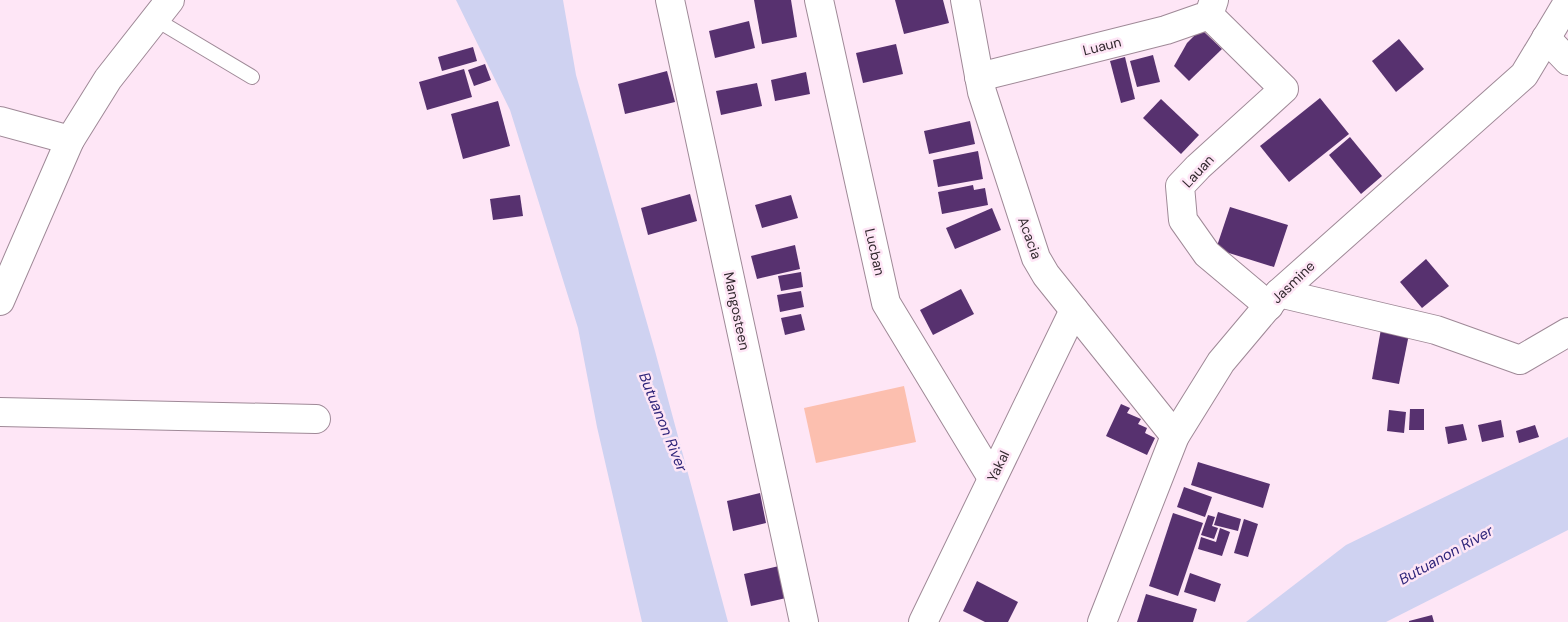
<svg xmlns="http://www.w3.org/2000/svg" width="1568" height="622" font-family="'DM Sans',sans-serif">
<rect width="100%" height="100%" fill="#fee6f6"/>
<polygon fill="#fcbfaf" points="904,386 916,442 816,463 804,408"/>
<g fill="#cfd2f1">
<polygon points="456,0 563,0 576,75 655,351 728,622 642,622 597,427 578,328 510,110"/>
<polygon points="1568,437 1568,530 1386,622 1246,622 1346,545"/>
</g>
<g fill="#57316f">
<polygon points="754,0 791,0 797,37 762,44"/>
<polygon points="895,0 943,0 949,23 904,34"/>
<polygon points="749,21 755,48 715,58 709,31"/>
<polygon points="1201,29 1222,49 1189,81 1174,66 1187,43"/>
<polygon points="1399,39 1424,69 1396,92 1372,61"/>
<polygon points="896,44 903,74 863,83 856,53"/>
<polygon points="473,47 477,61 442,71 438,57"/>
<polygon points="1153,55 1160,82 1137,87 1130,61"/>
<polygon points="1125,57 1135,99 1121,103 1110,61"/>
<polygon points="485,64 491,80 474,86 468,70"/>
<polygon points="464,69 472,97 427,110 419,82"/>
<polygon points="667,71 675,102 625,114 618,84"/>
<polygon points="806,72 810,94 775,101 771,80"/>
<polygon points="757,83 762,106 721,115 716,91"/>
<polygon points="1320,98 1349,134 1289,182 1260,146"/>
<polygon points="1161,99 1199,135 1181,154 1143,118"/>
<polygon points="498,101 510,146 463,159 451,114"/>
<polygon points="970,121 975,144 929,154 924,131"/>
<polygon points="1350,137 1382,176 1361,194 1329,155"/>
<polygon points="978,151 983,179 938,187 933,160"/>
<polygon points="973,185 974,190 985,188 988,205 942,214 938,192"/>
<polygon points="690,194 697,221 648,235 641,208"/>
<polygon points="520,195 523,216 493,220 490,199"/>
<polygon points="791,195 798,218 762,228 755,205"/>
<polygon points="1230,207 1288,225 1274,267 1216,249"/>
<polygon points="992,208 1001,230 955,249 946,228"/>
<polygon points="795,245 800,269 757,279 751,256"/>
<polygon points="1426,259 1449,286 1422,308 1400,282"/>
<polygon points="801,272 803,287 781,291 778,276"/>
<polygon points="961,289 974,314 933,335 920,310"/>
<polygon points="801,291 804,307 780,312 777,295"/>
<polygon points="801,314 805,330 785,335 781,318"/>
<polygon points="1381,329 1409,334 1399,384 1372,379"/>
<polygon points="1121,404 1130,408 1127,413 1141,419 1138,424 1147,428 1145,433 1155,438 1147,455 1106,436"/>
<polygon points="1410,409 1424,409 1424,430 1409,430"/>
<polygon points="1389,410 1406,412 1404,433 1387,431"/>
<polygon points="1501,420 1504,437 1482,442 1478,425"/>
<polygon points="1463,424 1467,440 1448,444 1445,427"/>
<polygon points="1535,425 1539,437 1519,443 1516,431"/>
<polygon points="1198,462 1270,484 1263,508 1191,485"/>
<polygon points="1184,487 1212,497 1205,517 1177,507"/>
<polygon points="760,493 766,523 733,531 727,501"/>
<polygon points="1218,512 1241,519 1238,531 1214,525"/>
<polygon points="1173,513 1203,523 1178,596 1149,586"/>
<polygon points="1208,515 1215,517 1212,526 1218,528 1214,539 1201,535"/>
<polygon points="1244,519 1258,524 1248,557 1234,553"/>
<polygon points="1220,528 1230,532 1222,556 1198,549 1201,537 1216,542"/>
<polygon points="779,566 786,598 751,606 744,574"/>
<polygon points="1190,573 1221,584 1215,602 1184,592"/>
<polygon points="977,581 1018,602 1008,622 985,622 963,611"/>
<polygon points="1146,594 1197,609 1193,622 1137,622"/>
<polygon points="1432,615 1434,622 1409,622 1409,621"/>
</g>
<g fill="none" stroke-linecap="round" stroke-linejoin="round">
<defs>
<polyline id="service" points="155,19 252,77"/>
<g id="minor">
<polyline points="670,0 804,622"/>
<polyline points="819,0 886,303 992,478"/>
<polyline points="965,0 982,92 1036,258 1046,275 1175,436"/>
<polyline points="1209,15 1284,89 1198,167 1180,186 1183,220 1207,254 1269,306"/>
<polyline points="1546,38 1568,61"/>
<polyline points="979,77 1166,30 1209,15 1214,0"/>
<polyline points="0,121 70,140"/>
<polyline points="1279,293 1436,330 1520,360 1568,332"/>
<polyline points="0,412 316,419"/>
<polyline points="923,622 1074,310"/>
<polyline points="1102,622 1175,436 1221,362 1279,293 1524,75 1568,2"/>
</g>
<polyline id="tertiary" points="0,301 70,140 108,79 170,0"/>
</defs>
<use href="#service" stroke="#9f8997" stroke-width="16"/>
<use href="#minor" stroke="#9f8997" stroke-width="30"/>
<use href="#tertiary" stroke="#9f8997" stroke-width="30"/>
<use href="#service" stroke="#fff" stroke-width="14"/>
<use href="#minor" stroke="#fff" stroke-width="28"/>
<use href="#tertiary" stroke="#fff" stroke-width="28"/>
</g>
<g text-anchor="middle" stroke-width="5" stroke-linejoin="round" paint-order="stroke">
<g font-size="14" fill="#342a30" stroke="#fee6f6">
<text transform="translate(1102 46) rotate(-14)" y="5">Luaun</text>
<text transform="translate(1198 171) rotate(-47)" y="5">Lauan</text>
<text transform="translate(1030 238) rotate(70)" y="5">Acacia</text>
<text transform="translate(875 252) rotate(77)" y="5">Lucban</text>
<text transform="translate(1293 282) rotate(-44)" y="5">Jasmine</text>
<text transform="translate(737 311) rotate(78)" y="5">Mangosteen</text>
<text transform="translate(998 466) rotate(-64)" y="5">Yakal</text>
</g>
<g font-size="15" font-style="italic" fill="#2f257a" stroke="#fee6f6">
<text transform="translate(663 422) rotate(68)" y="5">Butuanon River</text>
<text transform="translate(1446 555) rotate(-29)" y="5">Butuanon River</text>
</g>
</g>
</svg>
